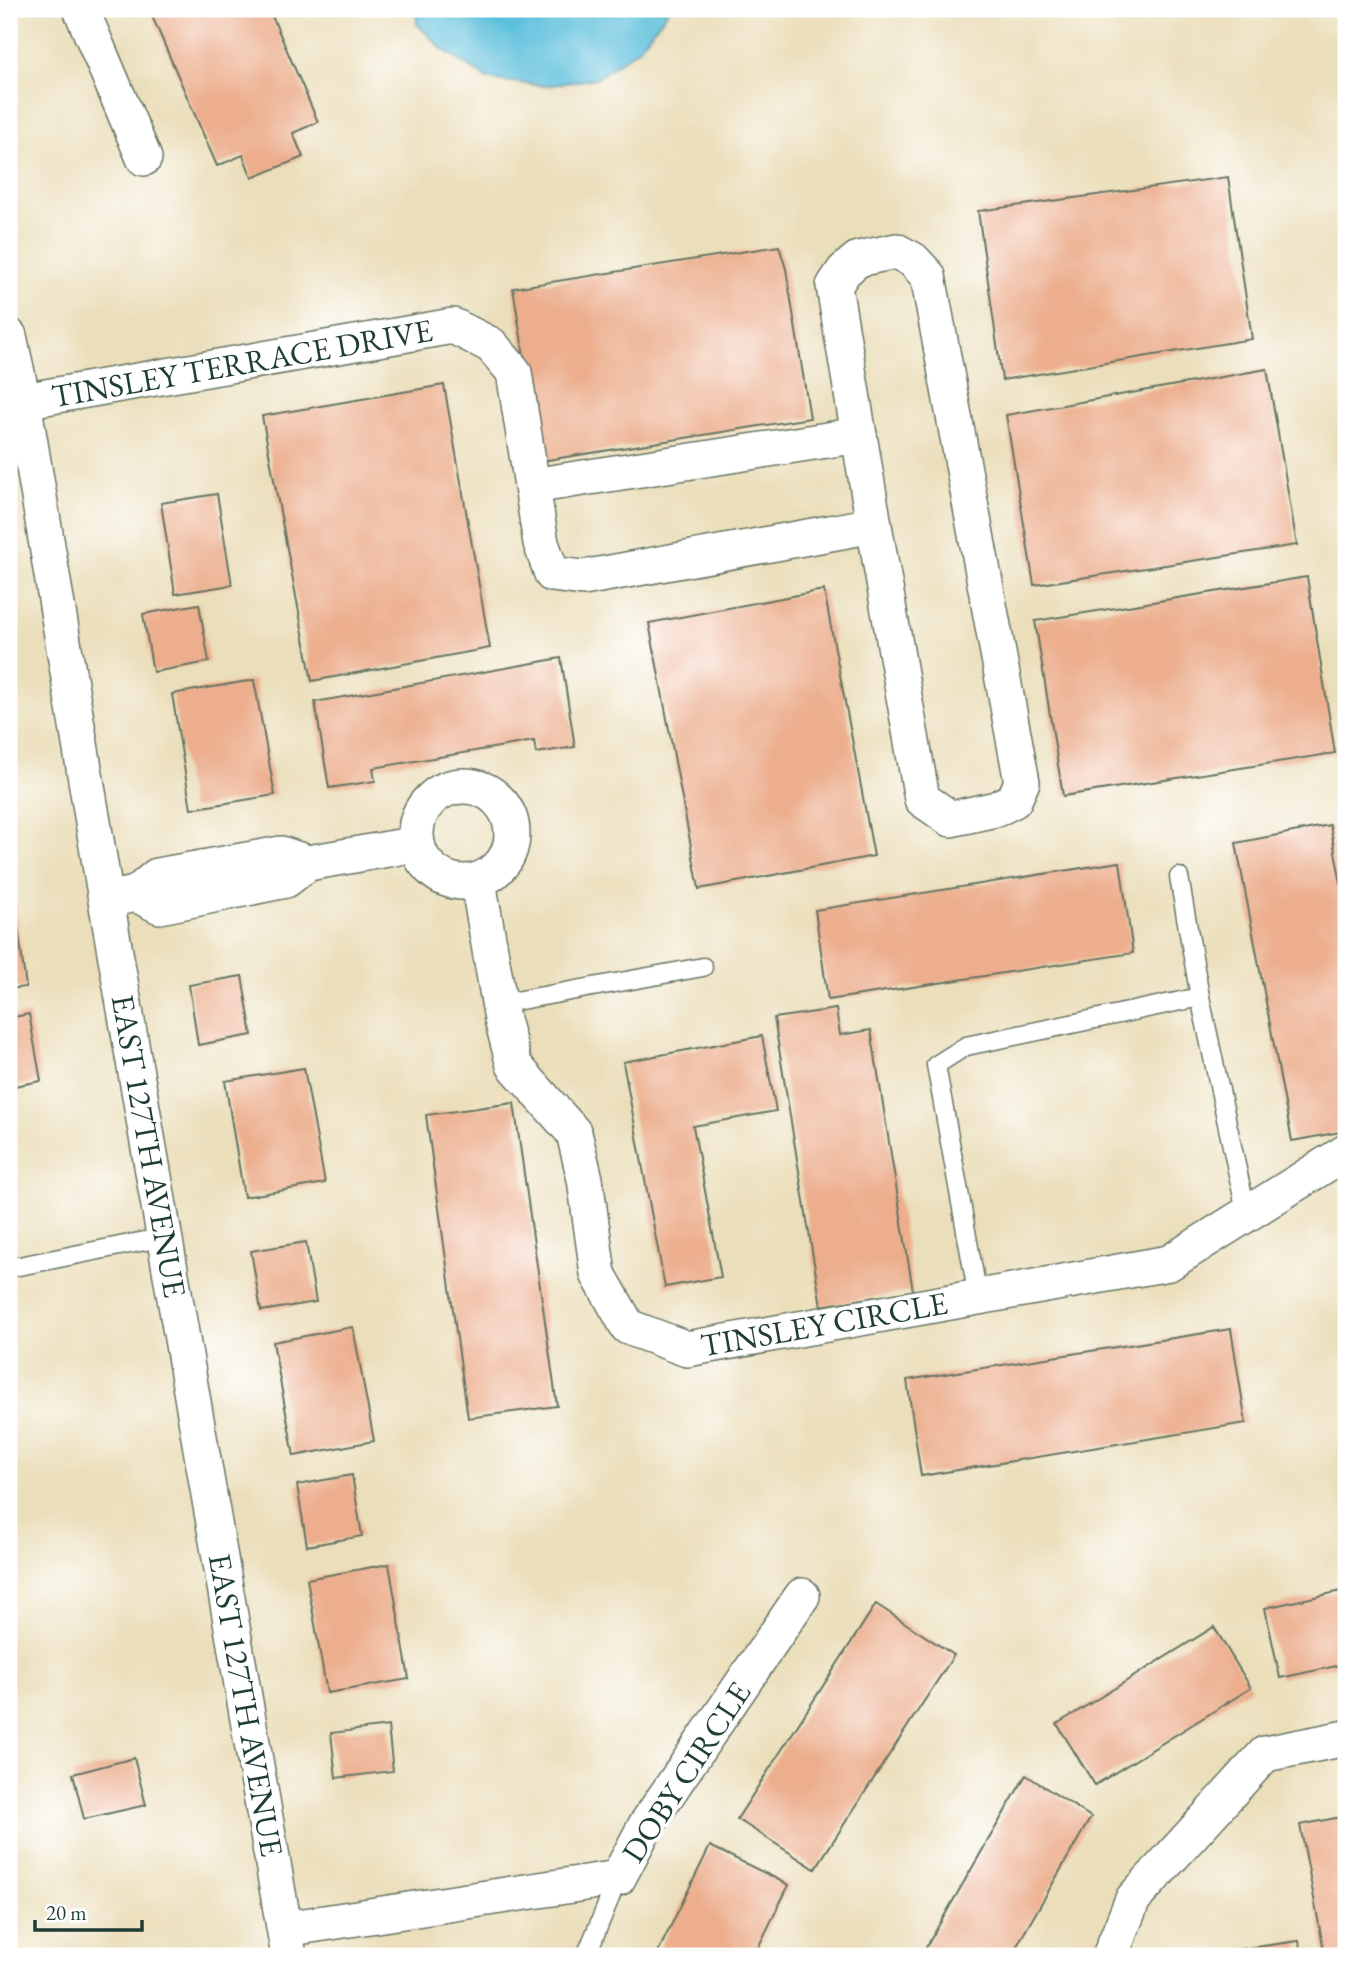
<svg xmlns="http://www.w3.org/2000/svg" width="1355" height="1965" font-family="'EB Garamond',serif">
<rect width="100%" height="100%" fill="#fff"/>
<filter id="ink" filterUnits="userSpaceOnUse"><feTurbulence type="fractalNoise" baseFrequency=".0143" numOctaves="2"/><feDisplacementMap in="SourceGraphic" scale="14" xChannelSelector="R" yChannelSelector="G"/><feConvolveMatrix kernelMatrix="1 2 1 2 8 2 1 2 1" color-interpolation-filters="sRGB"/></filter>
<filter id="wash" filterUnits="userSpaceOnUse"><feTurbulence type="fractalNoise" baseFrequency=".00686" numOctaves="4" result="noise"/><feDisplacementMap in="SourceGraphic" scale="28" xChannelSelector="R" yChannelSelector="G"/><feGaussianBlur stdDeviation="1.57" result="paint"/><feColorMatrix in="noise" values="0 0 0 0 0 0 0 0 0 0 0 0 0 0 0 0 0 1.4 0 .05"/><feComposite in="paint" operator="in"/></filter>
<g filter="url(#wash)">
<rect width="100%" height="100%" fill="#ebdeba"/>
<polygon fill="#5dc0db" stroke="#3e7e88" stroke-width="2" points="416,9 668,9 668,11 639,48 597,78 546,86 488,79 442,49 417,24"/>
<g id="blocks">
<g fill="#ecae8d">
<polygon points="149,9 269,9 318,122 293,133 303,157 252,178 243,155 217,166"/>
<polygon points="1228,177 1252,339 1002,380 978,211"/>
<polygon points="779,246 786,269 810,418 541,461 513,288"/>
<polygon points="1267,369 1297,545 1034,585 1006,415"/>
<polygon points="444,385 490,648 312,681 262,416"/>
<polygon points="217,494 232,585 175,594 161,503"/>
<polygon points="1307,577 1335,753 1063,796 1035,621"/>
<polygon points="824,590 874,856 699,889 649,623"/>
<polygon points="199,604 209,662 153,672 143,614"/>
<polygon points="561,658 575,747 536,753 534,741 373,768 375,781 329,788 315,702"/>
<polygon points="254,680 275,795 191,809 172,694"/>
<polygon points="1330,825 1346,910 1346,1131 1292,1141 1236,843"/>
<polygon points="1120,862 1133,953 828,1000 815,910"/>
<polygon points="14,898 26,987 9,989 9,899"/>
<polygon points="242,976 252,1035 198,1045 189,985"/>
<polygon points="836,1009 840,1035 871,1030 913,1291 821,1306 774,1018"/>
<polygon points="29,1014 41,1081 9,1087 9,1018"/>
<polygon points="762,1036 776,1111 693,1126 721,1277 665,1287 623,1062"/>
<polygon points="304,1068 325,1183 244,1197 225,1081"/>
<polygon points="514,1103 557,1406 468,1418 426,1115"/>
<polygon points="306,1242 316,1302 261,1311 251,1251"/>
<polygon points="353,1327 374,1441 294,1456 273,1342"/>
<polygon points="1231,1329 1246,1423 921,1476 907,1380"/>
<polygon points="352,1475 362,1536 307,1546 297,1485"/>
<polygon points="389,1564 409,1679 327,1693 307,1579"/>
<polygon points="1346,1590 1346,1664 1280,1678 1265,1608"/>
<polygon points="876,1604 954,1655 815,1869 737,1819"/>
<polygon points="1214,1627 1251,1688 1095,1785 1057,1724"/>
<polygon points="388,1726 393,1771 336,1778 331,1733"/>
<polygon points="134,1758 146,1805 84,1819 73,1774"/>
<polygon points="1026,1775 1091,1817 1011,1956 921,1956"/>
<polygon points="1346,1816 1346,1956 1325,1956 1300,1825"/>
<polygon points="710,1846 789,1885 778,1907 754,1956 656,1956"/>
<polygon points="1299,1941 1301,1956 1198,1956 1198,1955"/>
</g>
</g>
</g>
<g filter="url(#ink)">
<use href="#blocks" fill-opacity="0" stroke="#667563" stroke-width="2"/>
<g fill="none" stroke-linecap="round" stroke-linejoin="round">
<defs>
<g id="lane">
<polyline points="1179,877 1200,997"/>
<polyline points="499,1004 703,967"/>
<polyline points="9,1268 165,1237"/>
<polyline points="978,1297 936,1065 966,1046 1200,997 1247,1216"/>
<polyline points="586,1956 618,1878"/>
</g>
<g id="street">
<polyline points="81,9 144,158"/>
<polyline points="9,336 23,401 106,900 289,1956"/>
<polyline points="23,401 453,326 491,345 514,372 541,543 552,574 583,578 874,525 922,799 951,819 996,809 1014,800 1022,782 928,276 913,260 896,251 858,259 844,271 834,286 874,525"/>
<polyline points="532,486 859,435"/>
<circle cx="464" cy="834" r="48"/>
<polyline points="478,881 502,1019 514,1065 574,1133 585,1179 598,1274 628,1327 687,1349 1169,1263 1346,1152"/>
<polyline points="136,894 160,906 286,880 308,863 417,844"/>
<polyline points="116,898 136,894 157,876 281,854 308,863"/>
<polyline points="285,1929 618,1878 646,1825 802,1596"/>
<polyline points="1110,1956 1133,1899 1265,1754 1346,1738"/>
</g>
</defs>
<use href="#lane" stroke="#667563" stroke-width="21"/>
<use href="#street" stroke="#667563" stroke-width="38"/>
<use href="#lane" stroke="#fff" stroke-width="18"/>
<use href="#street" stroke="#fff" stroke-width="35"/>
</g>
</g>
<g text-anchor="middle" stroke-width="7" stroke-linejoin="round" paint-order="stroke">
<g font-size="32" fill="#1f3d34" stroke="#fff">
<text transform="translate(242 363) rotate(-10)" y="11">TINSLEY TERRACE DRIVE</text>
<text transform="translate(149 1146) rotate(80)" y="11">EAST 127TH AVENUE</text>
<text transform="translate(824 1324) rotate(-10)" y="11">TINSLEY CIRCLE</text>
<text transform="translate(246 1705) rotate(80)" y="11">EAST 127TH AVENUE</text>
<text transform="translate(686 1772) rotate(-57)" y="11">DOBY CIRCLE</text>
</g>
</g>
<rect width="1355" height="1965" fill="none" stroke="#fff" stroke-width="35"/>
<path d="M35 1920v10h107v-10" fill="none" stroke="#1f3d34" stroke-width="3.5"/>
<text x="46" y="1920" font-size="21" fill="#1f3d34" stroke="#ffffff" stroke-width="5" paint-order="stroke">20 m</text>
</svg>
